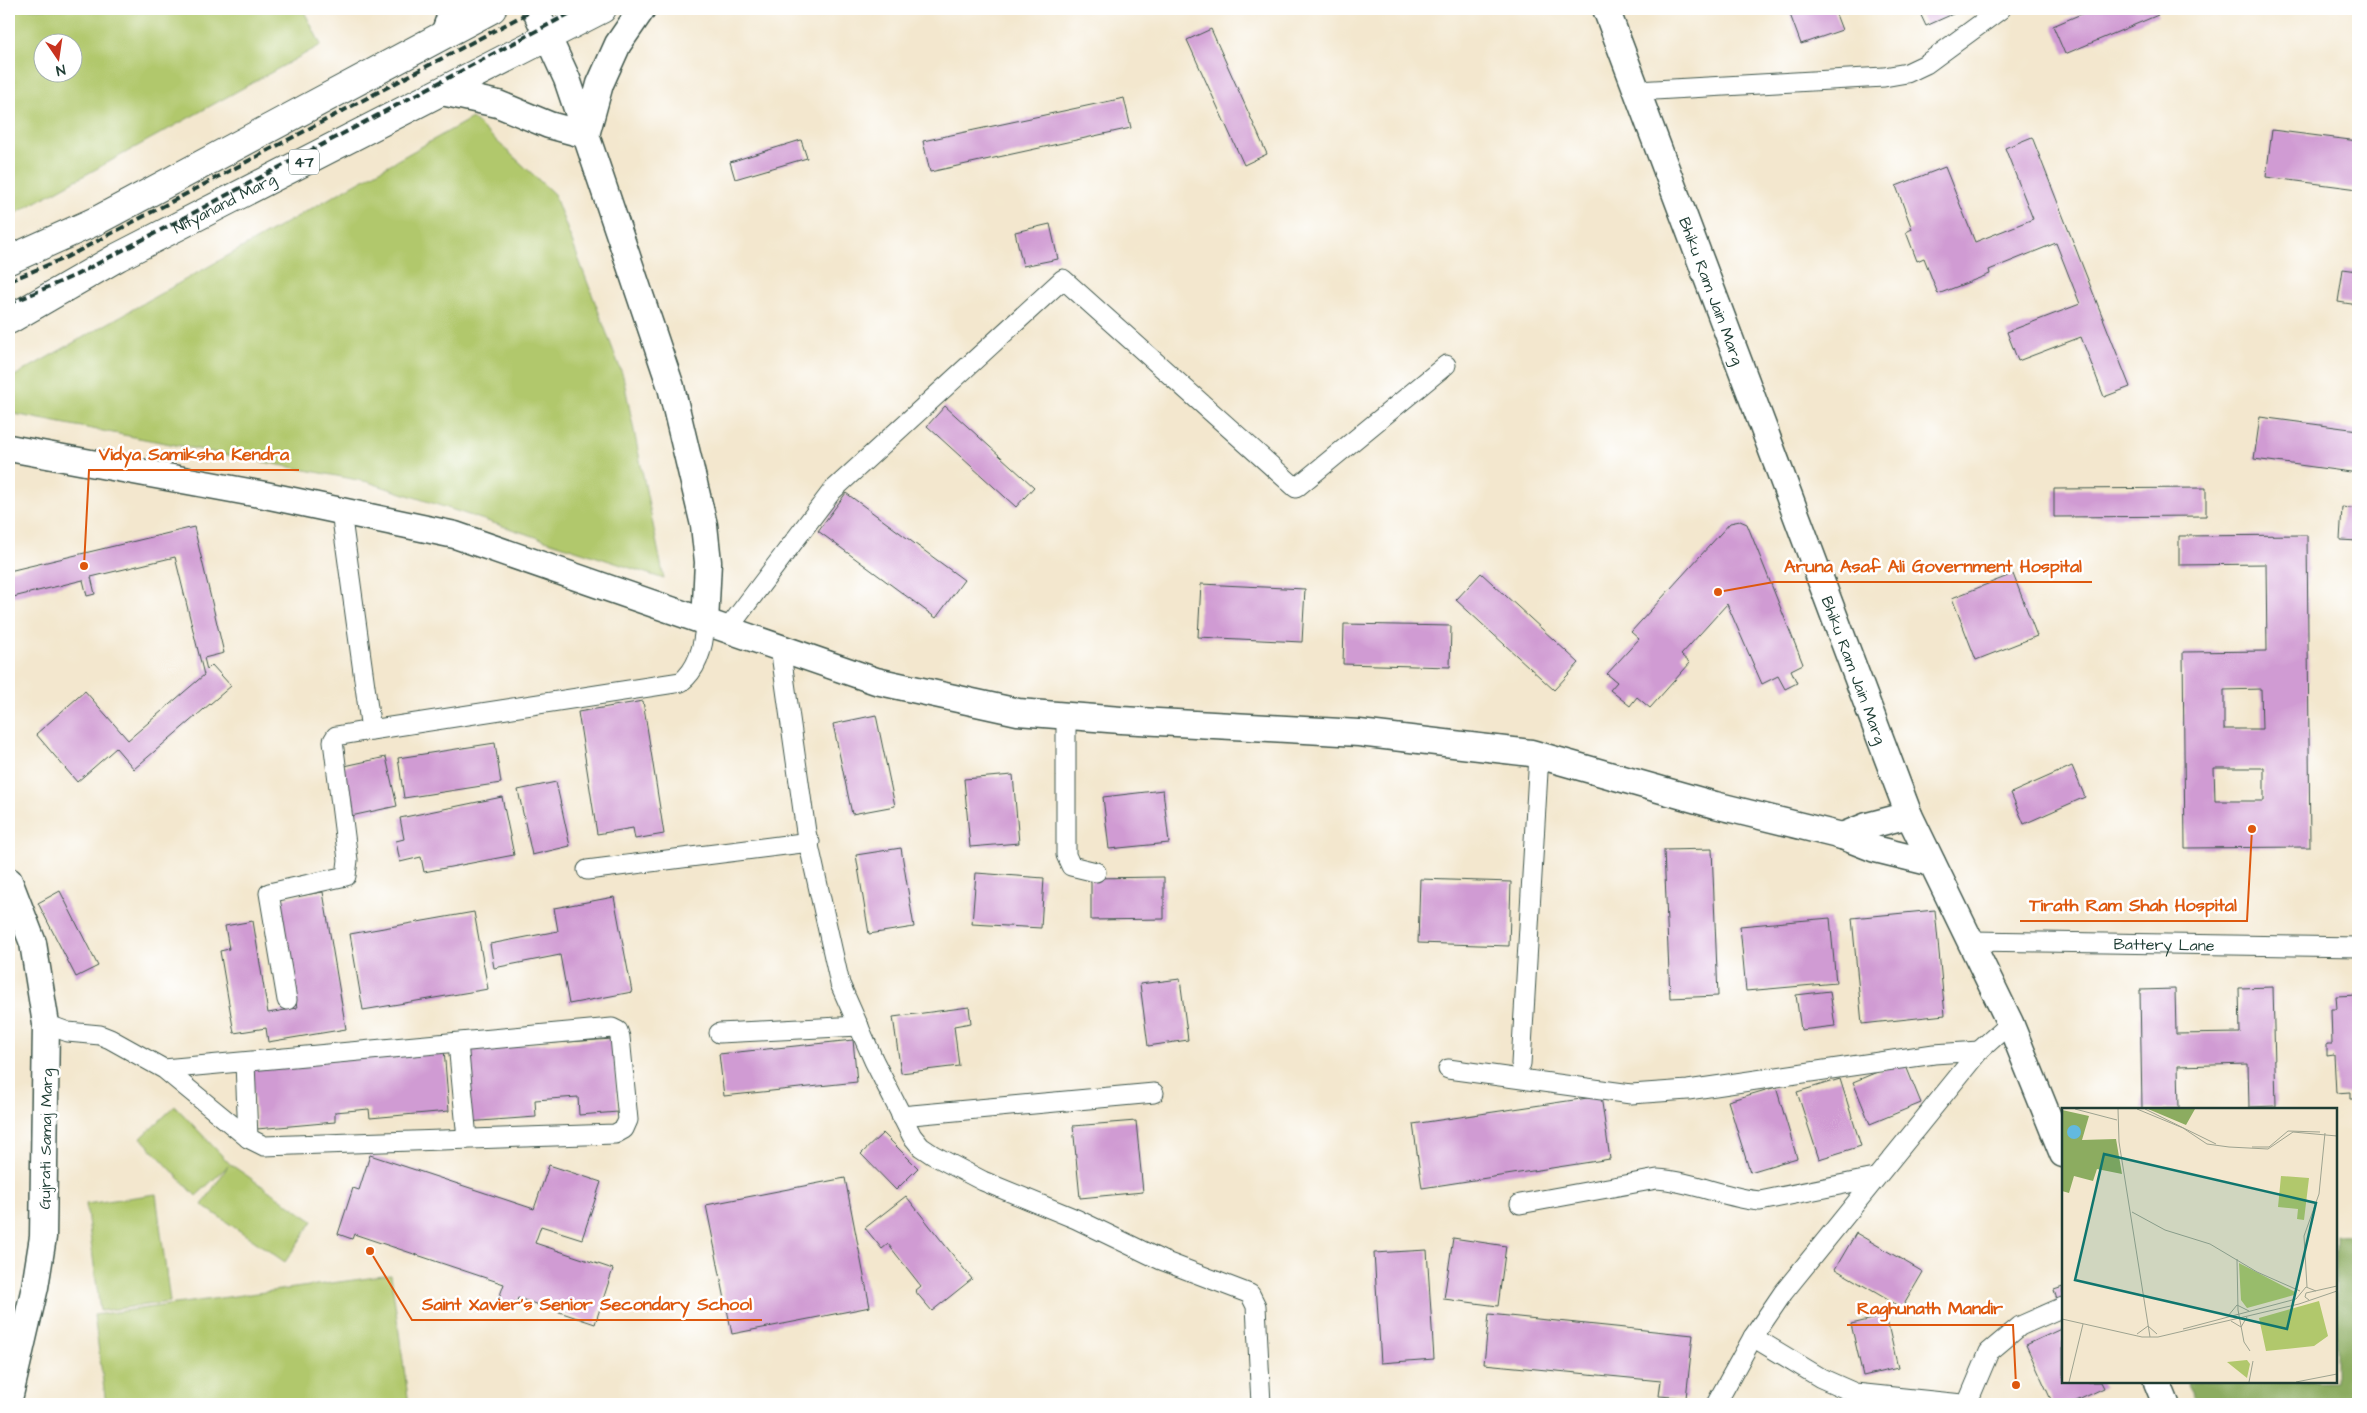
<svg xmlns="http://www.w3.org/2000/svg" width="2367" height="1413" font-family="'Architects Daughter',sans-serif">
<rect width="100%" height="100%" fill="#fff"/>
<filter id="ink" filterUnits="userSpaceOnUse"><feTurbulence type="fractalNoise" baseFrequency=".02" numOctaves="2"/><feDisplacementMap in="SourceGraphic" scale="10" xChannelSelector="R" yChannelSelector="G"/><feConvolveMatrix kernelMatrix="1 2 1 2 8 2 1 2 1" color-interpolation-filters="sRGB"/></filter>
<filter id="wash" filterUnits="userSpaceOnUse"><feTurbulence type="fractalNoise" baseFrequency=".0096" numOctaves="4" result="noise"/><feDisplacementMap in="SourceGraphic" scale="20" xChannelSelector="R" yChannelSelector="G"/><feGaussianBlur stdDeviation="1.12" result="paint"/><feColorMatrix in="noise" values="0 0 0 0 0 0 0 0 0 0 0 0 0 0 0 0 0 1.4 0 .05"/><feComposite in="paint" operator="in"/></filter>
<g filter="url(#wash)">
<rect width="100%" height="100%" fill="#f3e7ce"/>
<g fill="#b1c86c" stroke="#688250" fill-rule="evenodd">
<path d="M 9,9 L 303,9 L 321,45 L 9,217 ZM 42,42 L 72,42 L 72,72 L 42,72 Z"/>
<polygon points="472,118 554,194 623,376 664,579 368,482 9,413 9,379"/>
<polygon points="175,1106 230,1164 313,1221 285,1262 202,1205 228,1166 196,1196 141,1138"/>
<polygon points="156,1194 170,1302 100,1311 86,1204"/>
<polygon points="391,1275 409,1404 106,1404 94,1315"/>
</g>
<polygon fill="#8cac60" stroke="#56744a" points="2358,1235 2358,1404 2197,1404 2187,1382 2336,1382 2336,1236"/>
<g id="blocks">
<g fill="#d09bd3" fill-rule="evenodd">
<polygon points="1788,9 1834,9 1842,30 1801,44"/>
<polygon points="1918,9 1964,9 1926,26"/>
<polygon points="2093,9 2156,9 2158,15 2065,54 2053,26"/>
<polygon points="1211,29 1267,154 1244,165 1187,40"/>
<polygon points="1124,98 1131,128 930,172 923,141"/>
<polygon points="2272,130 2358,141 2358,189 2266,177"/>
<polygon points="2032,137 2130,387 2104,397 2081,337 2018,361 2007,332 2080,304 2056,243 1989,270 1990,274 1938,294 1924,258 1917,261 1906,232 1912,229 1896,186 1945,167 1975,242 2033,219 2005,148"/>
<polygon points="801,140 807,158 735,179 730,162"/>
<polygon points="1050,224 1058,259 1023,266 1015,232"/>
<polygon points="2343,269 2358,271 2358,305 2338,302"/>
<polygon points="945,406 1034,487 1016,507 927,426"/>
<polygon points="2260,417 2358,430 2358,473 2254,459"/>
<polygon points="2206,488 2206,516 2054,517 2054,489"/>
<polygon points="846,493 964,580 936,618 818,531"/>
<polygon points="2342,507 2358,509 2358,541 2340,540"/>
<polygon points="1740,521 1747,524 1803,664 1791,670 1797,683 1785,689 1778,676 1762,684 1727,604 1681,655 1690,663 1650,708 1637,697 1630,706 1610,690 1617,682 1607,674 1639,639 1631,632 1730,523"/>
<polygon points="194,527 224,653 204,658 207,670 212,665 231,686 134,769 116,748 77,782 36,734 85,691 128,740 204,675 175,557 91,577 95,594 87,596 83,580 9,598 9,571"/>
<path d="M 2307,535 L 2310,847 L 2185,848 L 2183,652 L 2267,651 L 2266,564 L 2179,565 L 2179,536 ZM 2261,689 L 2262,729 L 2224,729 L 2224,690 ZM 2214,768 L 2264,768 L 2264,801 L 2215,801 Z"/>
<polygon points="1481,573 1579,663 1554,690 1456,600"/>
<polygon points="2013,574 2037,636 1976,660 1952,598"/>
<polygon points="1201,584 1305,589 1302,642 1198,637"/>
<polygon points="1344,624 1451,626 1450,667 1343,664"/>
<polygon points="643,701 664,834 635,839 633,828 597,834 578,712"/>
<polygon points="876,715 895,806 852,814 833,724"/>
<polygon points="495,743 501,783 404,798 398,758"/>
<polygon points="386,757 397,806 351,816 340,767"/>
<polygon points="2072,766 2085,797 2024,824 2011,793"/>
<polygon points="1013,775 1019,843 970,847 964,779"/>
<polygon points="556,782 570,846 532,855 518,790"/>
<polygon points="1163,790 1169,843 1109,849 1103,797"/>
<polygon points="502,797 514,855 424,872 421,857 400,862 396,841 404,839 400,818"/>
<polygon points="901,848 914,927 869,934 856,855"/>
<polygon points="1712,849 1718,996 1670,998 1664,850"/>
<polygon points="976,873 1044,878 1041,928 972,924"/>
<polygon points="1164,877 1164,919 1091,920 1091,878"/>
<polygon points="1420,879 1511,882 1509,946 1418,943"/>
<polygon points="60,891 98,966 76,977 38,903"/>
<polygon points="323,892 346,1029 268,1042 266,1028 234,1033 220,951 229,949 225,926 253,921 268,1013 297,1008 279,899"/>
<polygon points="614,897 632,992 569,1004 560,955 494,968 490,944 558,931 554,908"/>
<polygon points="1935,910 1945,1015 1862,1024 1852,918"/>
<polygon points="474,912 488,989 363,1010 350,934"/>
<polygon points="1830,918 1836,983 1746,991 1740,926"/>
<polygon points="1180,979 1188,1040 1148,1046 1140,984"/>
<polygon points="2273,987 2276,1106 2249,1107 2248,1064 2178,1066 2179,1109 2142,1109 2140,990 2175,989 2176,1034 2240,1033 2239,988"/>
<polygon points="1830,991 1835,1026 1801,1030 1796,995"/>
<polygon points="2358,995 2358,1099 2350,1099 2350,1092 2336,1093 2334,1055 2327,1056 2327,1044 2332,1044 2331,1009 2337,1009 2336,996"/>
<polygon points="969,1007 971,1023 954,1026 959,1066 901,1073 893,1017"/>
<polygon points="613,1039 618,1112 579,1115 578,1097 535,1100 536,1117 466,1122 461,1049"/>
<polygon points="853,1040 857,1082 724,1096 719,1054"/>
<polygon points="444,1049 449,1111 370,1118 369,1109 335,1112 335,1122 257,1129 251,1066"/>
<polygon points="1904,1061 1921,1103 1870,1124 1853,1082"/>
<polygon points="1840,1079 1861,1146 1819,1159 1797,1092"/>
<polygon points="1776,1087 1797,1158 1750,1172 1728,1101"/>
<polygon points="1601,1096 1610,1159 1422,1188 1413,1124"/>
<polygon points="1136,1121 1143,1192 1080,1198 1073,1126"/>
<polygon points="883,1133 918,1168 896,1190 861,1154"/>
<polygon points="370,1155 534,1209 549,1165 601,1182 582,1239 541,1226 535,1243 613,1269 595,1324 518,1298 515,1307 498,1301 504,1284 354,1234 352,1239 338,1234 353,1188 359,1190"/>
<polygon points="845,1178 870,1307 732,1334 706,1205"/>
<polygon points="906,1196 972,1279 932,1311 915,1291 921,1286 888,1244 882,1249 865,1228"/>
<polygon points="1856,1233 1923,1272 1902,1308 1835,1269"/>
<polygon points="1453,1238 1506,1246 1498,1306 1444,1299"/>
<polygon points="1427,1250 1434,1359 1381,1363 1374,1253"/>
<polygon points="2063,1287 2063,1301 2058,1303 2054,1290"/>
<polygon points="1489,1314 1693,1335 1686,1398 1659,1396 1661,1381 1484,1364"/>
<polygon points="1886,1316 1898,1368 1863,1376 1851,1324"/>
<polygon points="2063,1328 2063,1382 2101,1382 2104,1388 2070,1404 2053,1404 2026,1345"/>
</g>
</g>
</g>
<g filter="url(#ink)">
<use href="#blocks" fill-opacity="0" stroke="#3f564b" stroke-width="1"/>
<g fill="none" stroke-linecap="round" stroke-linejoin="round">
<defs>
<g id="street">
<polyline points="1637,91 1884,77 1907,73 1926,64 2001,9"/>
<path d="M 341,512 L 371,730 L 681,682 C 699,668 704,643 705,623"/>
<polyline points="727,630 832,491 1063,279 1296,488 1446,365"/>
<polyline points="780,647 806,832 840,984 874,1061 912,1136 921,1147 933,1155 983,1181 1076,1219 1161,1260 1250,1294 1256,1306 1261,1404"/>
<polyline points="1066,716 1066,855 1071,866 1096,872"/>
<polyline points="587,870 810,842"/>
<path id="s1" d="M 1970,941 L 2358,947"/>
<polyline points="287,1000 269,893 346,876 348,860 333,741 336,736 371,730"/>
<polyline points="46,1024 68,1032 100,1035 110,1039 164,1069 248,1138 264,1146 615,1134 624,1129 628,1120 620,1037 618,1031 612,1028 164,1069"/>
<polyline points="719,1033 859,1026"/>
<polyline points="458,1043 467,1139"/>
<polyline points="245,1063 248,1138"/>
<polyline points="1521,1064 1539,755"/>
<polyline points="1448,1069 1631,1094 1688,1090 1934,1054 1979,1051"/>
<polyline points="901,1116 1154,1093"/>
<path d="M 1520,1204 L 1657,1179 C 1692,1181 1725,1198 1760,1201 L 1874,1178"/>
<polyline points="1753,1337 1821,1378 1855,1393 1962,1404"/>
<polyline points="1716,1404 1753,1337 1783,1293 1979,1051 2010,1023"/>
<polyline points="1967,1404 1989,1352 2020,1326 2063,1307"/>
</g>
<g id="secondary">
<polyline points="535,9 567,79 671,387 704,525 708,562 705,623"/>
<path id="s2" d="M 1606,9 L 1909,815 L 2010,1023 L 2063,1154"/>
<polyline points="444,34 453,9"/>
<polyline points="442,92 498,104 549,125 586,135 600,84 618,44 642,9"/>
<polyline points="9,448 265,495 455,535 876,681 1018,712 1121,720 1359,733 1531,753 1715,805 1842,836 1875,849 1932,863"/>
<polyline points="1842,836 1867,826 1909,815"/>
<polyline points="9,881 33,943 46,1024 43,1237 35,1287 9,1399"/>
<polyline points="2157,1382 2166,1404"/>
</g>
<g id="primary">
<polyline points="9,260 98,220 492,9"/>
<path id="s3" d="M 9,320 L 118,257 L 602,9"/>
</g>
</defs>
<use href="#street" stroke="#3f564b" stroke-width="21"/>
<use href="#secondary" stroke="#3f564b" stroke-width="29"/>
<use href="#primary" stroke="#3f564b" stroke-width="30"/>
<use href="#street" stroke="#fff" stroke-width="19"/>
<use href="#secondary" stroke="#fff" stroke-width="26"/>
<use href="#primary" stroke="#fff" stroke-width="28"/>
<g stroke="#1f3d34" stroke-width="4" stroke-dasharray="8 4" stroke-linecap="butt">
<polyline points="9,281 67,257 535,9"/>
<polyline points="9,304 76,275 578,9"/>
</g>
</g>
</g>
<g text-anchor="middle" stroke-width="5" stroke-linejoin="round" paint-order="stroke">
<rect fill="#fff" stroke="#627771" stroke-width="1" x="289" y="149.5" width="30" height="25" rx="4"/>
<g font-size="15" font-weight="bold" fill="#1f3d34">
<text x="304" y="167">47</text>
</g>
<g font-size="16" fill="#1f3d34" stroke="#fff">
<text dy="6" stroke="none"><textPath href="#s3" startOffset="245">Nityanand Marg</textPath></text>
<text dy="6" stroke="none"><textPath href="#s2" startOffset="301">Bhiku Ram Jain Marg</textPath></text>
<text dy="6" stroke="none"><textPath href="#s2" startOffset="706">Bhiku Ram Jain Marg</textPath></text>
<text dy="6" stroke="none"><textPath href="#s1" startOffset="194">Battery Lane</textPath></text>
<text transform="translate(45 1139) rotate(-89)" y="6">Gujrati Samaj Marg</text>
</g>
</g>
<g transform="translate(2062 1108)">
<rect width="275" height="275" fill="#f3e7ce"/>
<path d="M 219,68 L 247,70 L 242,112 L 235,111 L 236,101 L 216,99 ZM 177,155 L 233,184 L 232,187 L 185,200 L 179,192 ZM 257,193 L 266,228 L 252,238 L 204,243 L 197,210 ZM 185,252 L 188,256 L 185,270 L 165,254 Z" fill="#b1c86c"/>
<path d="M 86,1 L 133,1 L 124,17 ZM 0,2 L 27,8 L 20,32 L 54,31 L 60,66 L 35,61 L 31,73 L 12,68 L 7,85 L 0,83 Z" fill="#8cac60"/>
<path d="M5 24a7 7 0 1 1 14 0a7 7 0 1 1-14 0Z" fill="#62b9df"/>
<path fill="none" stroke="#9ea390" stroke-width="1" d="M 13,1 L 55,12M 56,1 L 57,34 L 88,229M 75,1 L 121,20 L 145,36 L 167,39 L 206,41 L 231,24 L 275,28M 83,1 L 154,36M 190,39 L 207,39 L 226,23 L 258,24M 70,104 L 103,122 L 148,136 L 195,164 L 238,183M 175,151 L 176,202 L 182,234 L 188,243M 245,179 L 242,128 L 257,86 L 263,25M 247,192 L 243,189 L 244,185 L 275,178M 166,208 L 175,197 L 187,203M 0,211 L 80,229 L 96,229 L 237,196 L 275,183M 169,213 L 179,219 L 185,209M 121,221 L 234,191 L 244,179 L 254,183M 75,226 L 86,218 L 95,226M 7,274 L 21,216M 187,274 L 191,253M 234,274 L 275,266"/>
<path fill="#0f766e" fill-opacity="0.15" stroke="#0f766e" stroke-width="2.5" d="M 42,46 L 254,95 L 225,221 L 13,172 Z"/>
<rect width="275" height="275" fill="none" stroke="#1f3d34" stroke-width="2.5"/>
</g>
<path fill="none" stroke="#de580e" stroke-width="2" d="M84 566L89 470H299M1718 592L1774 582H2092M2252 829L2247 921H2020M370 1251L412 1320H762M2016 1385L2013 1325H1847"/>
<g fill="#de580e" stroke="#fff" stroke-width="2">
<circle cx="84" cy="566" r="5"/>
<circle cx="1718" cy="592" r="5"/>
<circle cx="2252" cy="829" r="5"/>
<circle cx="370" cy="1251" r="5"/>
<circle cx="2016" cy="1385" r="5"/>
</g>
<g font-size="18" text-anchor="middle" font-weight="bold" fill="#de580e" stroke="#fff" stroke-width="5" stroke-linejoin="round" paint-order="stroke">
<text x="194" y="460">Vidya Samiksha Kendra</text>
<text x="1933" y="572">Aruna Asaf Ali Government Hospital</text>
<text x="2133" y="911">Tirath Ram Shah Hospital</text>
<text x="587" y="1310">Saint Xavier's Senior Secondary School</text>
<text x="1930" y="1314">Raghunath Mandir</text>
</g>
<rect width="2367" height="1413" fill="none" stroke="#fff" stroke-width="30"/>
<g transform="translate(58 58) rotate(167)"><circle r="24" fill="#ffffff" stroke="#a5b1ae"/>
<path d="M0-4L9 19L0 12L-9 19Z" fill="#c8321e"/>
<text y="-8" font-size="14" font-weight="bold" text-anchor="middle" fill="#1f3d34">N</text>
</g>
</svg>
